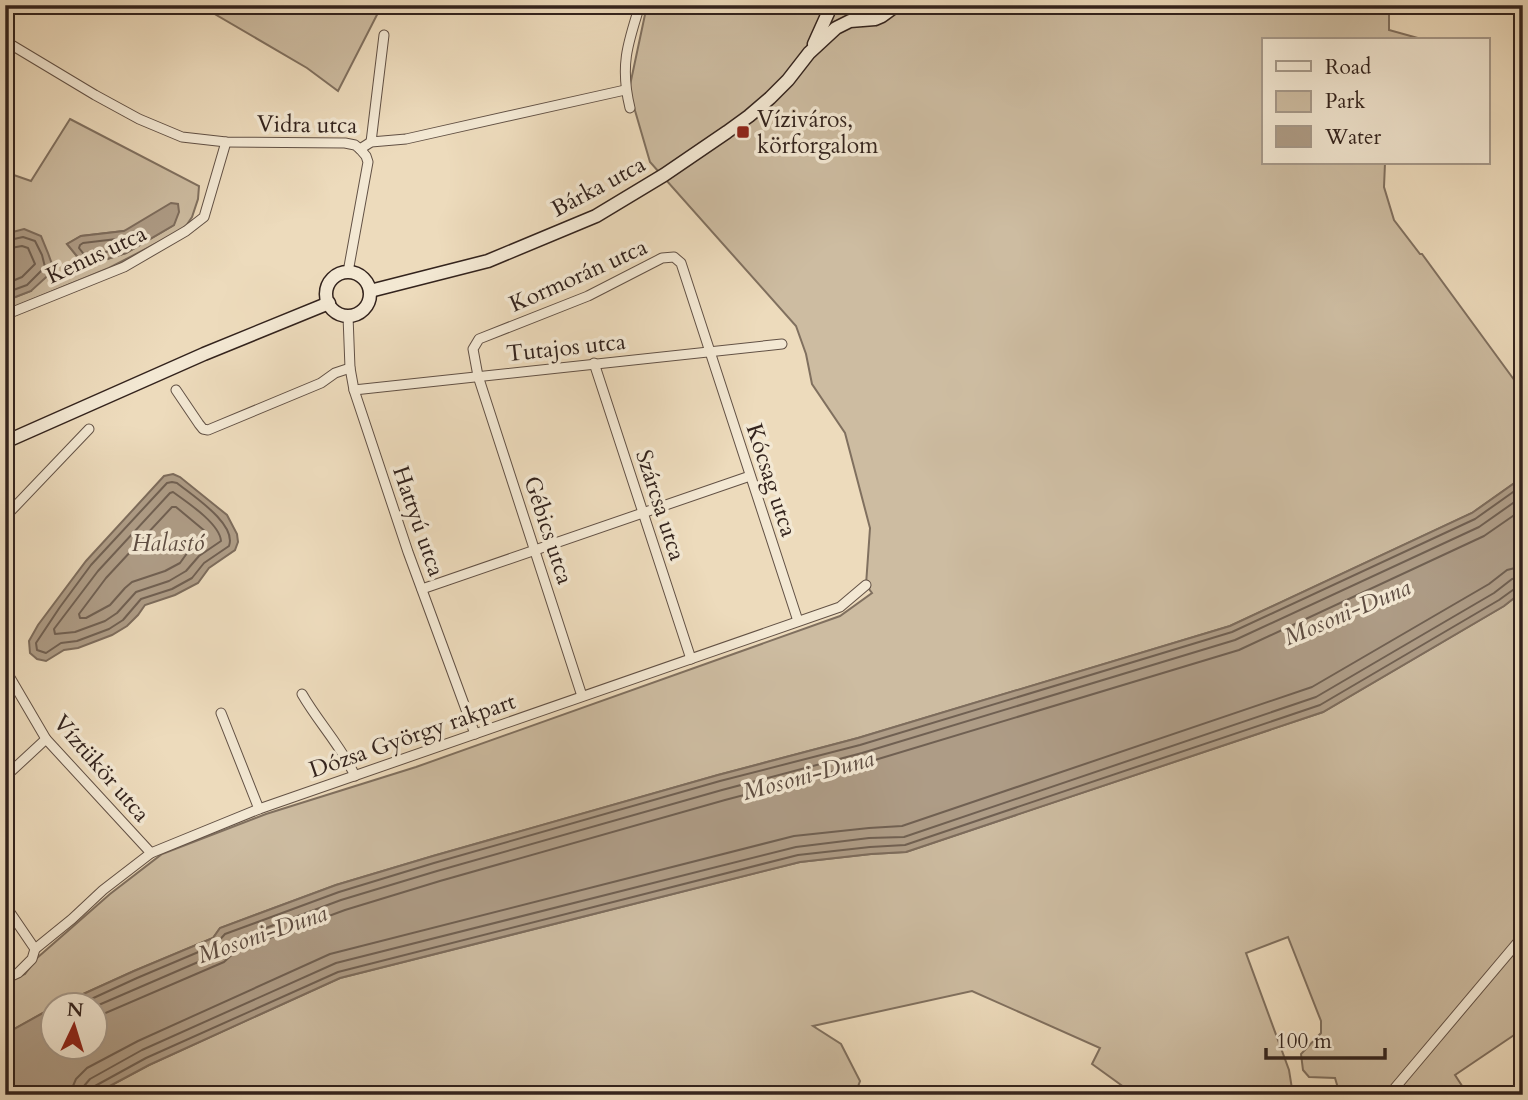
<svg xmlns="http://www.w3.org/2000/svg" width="1528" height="1100" font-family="Cardo,serif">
<rect width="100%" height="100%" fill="#eddbbc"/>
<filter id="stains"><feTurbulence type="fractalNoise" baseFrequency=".00286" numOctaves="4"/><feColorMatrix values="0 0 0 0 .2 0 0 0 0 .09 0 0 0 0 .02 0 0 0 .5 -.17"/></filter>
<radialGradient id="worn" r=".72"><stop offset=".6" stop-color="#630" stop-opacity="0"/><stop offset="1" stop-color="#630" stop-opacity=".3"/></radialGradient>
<g fill="#cdbca1" stroke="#80705f" stroke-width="2" fill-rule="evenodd">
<polygon points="220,5 382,5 338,91 307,68 213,13"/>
<polygon points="647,5 1389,5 1389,30 1425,40 1264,40 1264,163 1385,163 1384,187 1394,220 1420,254 1422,254 1523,392 1523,477 1472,513 1230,626 858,738 718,775 433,856 336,885 220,928 213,938 134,971 59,1005 52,1006 52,1008 5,1034 5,983 25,974 37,958 110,894 162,854 266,814 416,767 840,616 872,593 866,585 870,528 845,433 812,384 806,354 796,326 650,162 629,90"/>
<path d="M 70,119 L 199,186 L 198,199 L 192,217 L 184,229 L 109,268 L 5,311 L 5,301 L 31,291 L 9,232 L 5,237 L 5,172 L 31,181 ZM 174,225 L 126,253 L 85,266 L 67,244 L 81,236 Z"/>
<polygon points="1523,591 1523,984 1519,987 1523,992 1523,1029 1455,1075 1468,1095 1340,1095 1335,1078 1309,1077 1303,1070 1301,1054 1321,1033 1321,1021 1288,937 1246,953 1289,1070 1293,1095 1135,1095 1092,1064 1100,1048 972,991 813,1026 841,1044 860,1081 855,1095 93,1095 149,1065 340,978 800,862 871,854 906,852 1323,712 1504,606"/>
</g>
<g fill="#ae9c86" stroke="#7d6c5c" stroke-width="2">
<polygon points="171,203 178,204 179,212 174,225 126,253 85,266 67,244 81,236 124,231"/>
<polygon points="24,229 41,236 48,253 54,270 31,291 5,301 5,237 9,233"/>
<polygon points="173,474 180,477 227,515 237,534 238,542 235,550 209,568 198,583 175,595 145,605 138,615 127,626 112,635 78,648 64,650 46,661 37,659 30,653 29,641 38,625 86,561 164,476"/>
<polygon points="1523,477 1523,591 1504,606 1323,712 906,852 871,854 800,862 340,978 149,1065 93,1095 5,1095 5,1034 52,1008 52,1048 94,1048 94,1006 59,1005 134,971 213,938 220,928 336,885 433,856 718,775 858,738 1230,626 1472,513"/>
</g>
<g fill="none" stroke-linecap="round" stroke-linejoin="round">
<g stroke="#706052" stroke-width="2">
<polygon points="125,238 128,239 129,242 123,247 89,257 86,257 79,248 80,245 83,243"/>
<polyline points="5,241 23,237 35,241 42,255 45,267 27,285 5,293"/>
<polyline points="5,249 22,246 28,248 35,264 22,277 5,284"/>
<path d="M 172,482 L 177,483 C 193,496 237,524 229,546 L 204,563 L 192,578 L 172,589 L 141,599 L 123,620 L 109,629 L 77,641 L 61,643 L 46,653 L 37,650 L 36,643 L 60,607 L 91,565 L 167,483 Z"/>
<path d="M 173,492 C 187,502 220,524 221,541 L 199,556 L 186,571 L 169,581 L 136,592 L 117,613 L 105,621 L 75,632 L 55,634 L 54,629 L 98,571 L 170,493 Z"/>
<polygon points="172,507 176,507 206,532 207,537 190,549 180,563 165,571 132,582 125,588 110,605 86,618 80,618 79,614 106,578"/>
<polyline points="76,1006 137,978 215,945 225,934 339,892 434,863 720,781 860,745 1232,632 1475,519 1523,485"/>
<polyline points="94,1007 219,953 231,941 341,900 437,871 722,790 862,753 1235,640 1479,527 1523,496"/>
<polyline points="94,1018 224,962 237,950 345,910 440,881 725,800 865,763 1239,650 1484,536 1523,509"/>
<polyline points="72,1095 73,1086 76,1079 87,1068 138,1041 330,954 794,836 869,828 902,826 1312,687 1489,584 1507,570 1523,566"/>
<polyline points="83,1095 84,1086 90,1079 142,1050 336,963 796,847 869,838 904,837 1316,697 1494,593 1512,579 1523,577"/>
<polyline points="91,1095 92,1089 95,1086 146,1058 338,972 798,855 870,847 905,845 1320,705 1499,600 1517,587 1523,586"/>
</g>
<defs>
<g id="street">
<polyline points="229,5 229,6"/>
<polyline points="5,41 95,95 139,119 182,137 226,142 345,143 355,145 360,149"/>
<polyline points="5,54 11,45"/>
<path d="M 630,108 C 620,67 627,45 640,5"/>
<polyline points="371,142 384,35"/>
<polyline points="360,149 371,142 406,139 625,90"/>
<polyline points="348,272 368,162 366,156 360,149"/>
<polyline points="5,315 124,267 186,231 204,217 226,142"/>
<polyline points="348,316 350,368 354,390 408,552 475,734"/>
<polyline points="594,363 691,659"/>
<polyline points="176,390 199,424 203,429 208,430 321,383 335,373 350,368"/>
<polyline points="354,390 782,344"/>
<polyline points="5,517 89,429"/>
<polyline points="422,589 750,476"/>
<polyline points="5,669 46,739 151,853"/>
<path d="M 302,694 C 318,722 342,747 355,776"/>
<polyline points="582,696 478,376 473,349 479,339 588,296 662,258 674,257 681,263 798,621"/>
<polyline points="221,713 259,809"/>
<polyline points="5,777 46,739"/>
<polyline points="5,905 35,949"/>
<polyline points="5,979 18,973 32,959 35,949 72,919 103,890 151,853 259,809 840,607 866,585"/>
<polyline points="1389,1095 1523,936"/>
</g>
<g id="secondary">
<polyline points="814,44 828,13 827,5"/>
<circle cx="348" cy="294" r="22"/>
<polyline points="370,291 488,261 596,216 664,175 727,132 749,116 770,98 788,80 809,53 836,28 850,21 875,19 882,16 897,5"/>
<polyline points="5,442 204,354 329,303"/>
</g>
</defs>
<use href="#street" stroke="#625145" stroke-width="11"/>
<use href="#secondary" stroke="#33231d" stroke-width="15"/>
<use href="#street" stroke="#f3e8d3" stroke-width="9"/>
<use href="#secondary" stroke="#f3e8d3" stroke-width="12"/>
</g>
<rect fill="#8f2418" stroke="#f3e8d3" stroke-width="2.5" x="736" y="125" width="14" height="14" rx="3.5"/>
<g text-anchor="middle" stroke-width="7" stroke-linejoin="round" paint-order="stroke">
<g font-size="23" fill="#33231d" stroke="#f3e8d3" text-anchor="start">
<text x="757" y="127">Víziváros,<tspan x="757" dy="26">körforgalom</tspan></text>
</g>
<g font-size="23" fill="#33231d" stroke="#f3e8d3">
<text transform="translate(307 124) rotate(1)" y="8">Vidra utca</text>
<text transform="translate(598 186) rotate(-28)" y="8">Bárka utca</text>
<text transform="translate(96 254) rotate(-25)" y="8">Kenus utca</text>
<text transform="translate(578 275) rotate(-24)" y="8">Kormorán utca</text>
<text transform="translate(566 347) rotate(-6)" y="8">Tutajos utca</text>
<text transform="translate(772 480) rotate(72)" y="8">Kócsag utca</text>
<text transform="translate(661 505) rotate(72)" y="8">Szárcsa utca</text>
<text transform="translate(419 521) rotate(71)" y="8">Hattyú utca</text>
<text transform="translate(549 530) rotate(72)" y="8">Gébics utca</text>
<text transform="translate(412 735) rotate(-19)" y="8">Dózsa György rakpart</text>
<text transform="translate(102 768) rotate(49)" y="8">Víztükör utca</text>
</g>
<g font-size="24" font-style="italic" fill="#5e4d42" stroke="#f3e8d3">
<text x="168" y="551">Halastó</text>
<text transform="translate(1347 612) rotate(-23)" y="8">Mosoni-Duna</text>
<text transform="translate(808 775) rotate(-15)" y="8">Mosoni-Duna</text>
<text transform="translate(262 934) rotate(-19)" y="8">Mosoni-Duna</text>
</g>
</g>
<rect width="1528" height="1100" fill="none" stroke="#eddbbc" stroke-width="28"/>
<rect x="7" y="7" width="1514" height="1086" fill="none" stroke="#33231d" stroke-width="3.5"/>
<rect x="14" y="14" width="1500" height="1072" fill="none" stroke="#33231d" stroke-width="2"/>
<rect x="1262" y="38" width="228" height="126" fill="#f3e8d3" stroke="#a6998a" stroke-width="2"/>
<rect x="1276" y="61" width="35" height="10" fill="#f3e8d3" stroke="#a6998a" stroke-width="2"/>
<text x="1325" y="74" font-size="21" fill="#33231d">Road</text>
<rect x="1276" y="91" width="35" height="21" fill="#cdbca1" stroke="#a6998a" stroke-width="2"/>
<text x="1325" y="108" font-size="21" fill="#33231d">Park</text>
<rect x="1276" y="126" width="35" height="21" fill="#ae9c86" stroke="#a6998a" stroke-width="2"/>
<text x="1325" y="144" font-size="21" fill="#33231d">Water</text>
<g transform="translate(74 1026) rotate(4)"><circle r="33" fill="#f3e8d3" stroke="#a6998a" stroke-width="2"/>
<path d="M0-5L12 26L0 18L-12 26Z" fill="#8f2418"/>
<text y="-10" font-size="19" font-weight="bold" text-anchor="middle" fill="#33231d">N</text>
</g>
<path d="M1266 1048v10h119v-10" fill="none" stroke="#33231d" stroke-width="3.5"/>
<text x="1276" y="1048" font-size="21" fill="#33231d" stroke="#f3e8d3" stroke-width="5" paint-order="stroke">100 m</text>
<rect width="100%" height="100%" filter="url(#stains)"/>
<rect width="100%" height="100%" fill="url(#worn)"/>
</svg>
